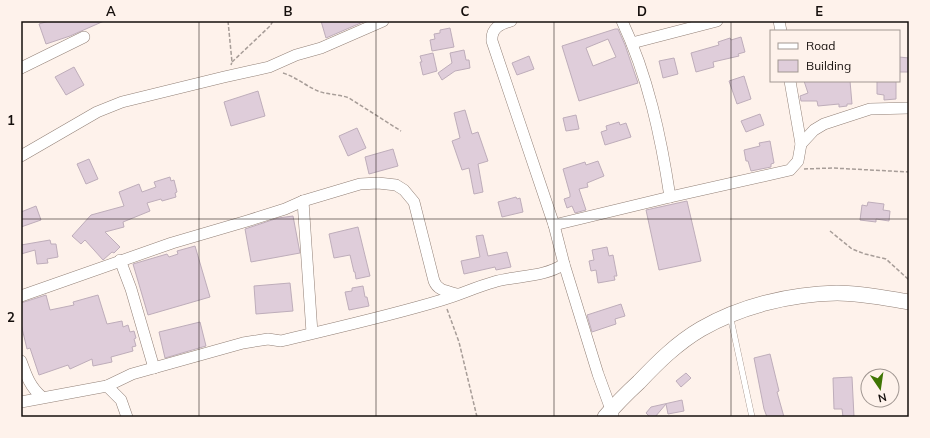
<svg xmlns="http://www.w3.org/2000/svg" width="930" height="438" font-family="Mulish,sans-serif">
<rect width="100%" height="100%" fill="#fef2eb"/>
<g fill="#dfcdda" stroke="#beadba" fill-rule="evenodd">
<polygon points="49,21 104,21 70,36 46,44 39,24"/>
<polygon points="321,21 363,21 363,22 326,38"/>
<polygon points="450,28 454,47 432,51 430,40 435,39 434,34 440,33 440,30"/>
<path d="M 615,29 L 618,29 L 625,45 L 638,83 L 579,101 L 562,46 ZM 608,39 L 616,57 L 593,66 L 586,48 Z"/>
<polygon points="741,37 745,52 738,54 739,56 713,62 714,67 696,72 691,53 719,45 718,42 730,38 731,40"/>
<polygon points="464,50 466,60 469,60 470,68 455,71 442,80 438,73 452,63 450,53"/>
<polygon points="433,53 437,71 423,75 420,62 422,62 420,56"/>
<polygon points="529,56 534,69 517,75 512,63"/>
<polygon points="899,57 909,58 909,72 899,72"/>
<polygon points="674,58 678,74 663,78 659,61"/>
<polygon points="74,67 84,85 66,95 55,77"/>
<polygon points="744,76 751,99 737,104 729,81"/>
<polygon points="804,81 850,81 852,104 847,104 847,106 839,107 839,104 818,106 817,101 801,101 800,96 808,93"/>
<polygon points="877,81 896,81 896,99 884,100 884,95 877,94"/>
<polygon points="258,91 265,116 231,126 224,102"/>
<polygon points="465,110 472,134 478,132 488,161 478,164 483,192 474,194 469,168 462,170 452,141 460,138 454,113"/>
<polygon points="760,114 764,125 746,132 741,121"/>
<polygon points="576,115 579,129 566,131 563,118"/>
<polygon points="619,122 620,125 626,123 631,137 605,145 601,132 607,130 606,126"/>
<polygon points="357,128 366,148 348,156 339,136"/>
<polygon points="770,141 774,163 771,164 771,167 751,171 748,161 746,161 744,150 760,146 759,143"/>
<polygon points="393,149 398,166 369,174 365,157"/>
<polygon points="89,159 98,179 86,184 77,164"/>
<polygon points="598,161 604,176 587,183 588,187 579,189 586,210 575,213 572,206 567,208 564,199 570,197 570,194 563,169 585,162 586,165"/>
<polygon points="170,177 171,181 174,180 177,192 175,193 176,197 162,201 161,199 147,203 150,211 123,222 124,227 105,232 120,247 114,253 112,252 103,260 85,240 81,244 72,236 91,215 124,206 119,192 139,184 142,192 156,187 154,182"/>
<polygon points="516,197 517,199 520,198 523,212 502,217 498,202"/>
<polygon points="687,201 701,261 659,270 646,210"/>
<polygon points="868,202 884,204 883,210 890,211 889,221 876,219 876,222 860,220 862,205 867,206"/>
<polygon points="36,206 41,220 21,227 21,212"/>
<polygon points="293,216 300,253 251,262 245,229 278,218"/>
<polygon points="358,227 370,276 356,279 355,272 354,272 350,255 334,258 329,234"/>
<polygon points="483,235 488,256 507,252 511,267 496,270 495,267 464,274 461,261 480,257 476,236"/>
<polygon points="50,240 51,244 56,244 58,257 47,259 48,263 37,264 35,250 21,254 21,245"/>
<polygon points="195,246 210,297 148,315 133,264 167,254 169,257 178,254 177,251"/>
<polygon points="607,247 609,256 613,255 617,276 614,276 615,280 598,283 596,270 591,271 589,261 594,260 592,250"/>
<polygon points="290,283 293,311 256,314 254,286"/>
<polygon points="363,286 365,297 367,297 369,306 349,310 345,292 352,291 352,288"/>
<polygon points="46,295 50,310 74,305 73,302 98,295 107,324 122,321 123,327 128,325 130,332 134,331 136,338 134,339 136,346 132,347 133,351 111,357 112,362 93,366 92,359 70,369 68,365 39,375 30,348 27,349 21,324 21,303"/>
<polygon points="621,304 625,316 615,319 616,324 592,332 587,315"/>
<polygon points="200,322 206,346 165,358 159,332"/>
<polygon points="770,354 779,391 777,392 784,417 767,417 764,409 754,358"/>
<polygon points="686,373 691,378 681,387 676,381"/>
<polygon points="852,377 854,417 843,417 842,409 834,409 833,378"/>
<polygon points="682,400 684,411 668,414 666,404 655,417 650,417 646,413 651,407"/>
</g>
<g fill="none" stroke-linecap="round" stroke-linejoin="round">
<defs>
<polyline id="lane" points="730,315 752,417"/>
<g id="street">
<path d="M 511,21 C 500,24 491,28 492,41 L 554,225 L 564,264 L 598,374 L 613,415"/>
<path d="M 622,21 C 648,76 661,137 670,197"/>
<polyline points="779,21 781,31"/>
<polyline points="632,43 717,21"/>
<polyline points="21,68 84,37"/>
<polyline points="801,144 814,130 824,124 870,109 909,108"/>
<polyline points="21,156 97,112 122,102 224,77 269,67 296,55 321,48 383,21"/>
<polyline points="303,201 312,333"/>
<polyline points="554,225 670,197 790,170 798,161 801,144 790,81"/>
<polyline points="120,260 131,289 154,368"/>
<path d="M 21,296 L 172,243 L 247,221 L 285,209 L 303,201 L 360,184 L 378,183 L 396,185 L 404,190 L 414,202 L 434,281 C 438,291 447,291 457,294"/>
<path d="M 21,361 C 26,375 30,387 42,397"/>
<path d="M 107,386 L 132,374 L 243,343 L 268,339 L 281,341 C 335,328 389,316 442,300 C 459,295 476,287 494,282 C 517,275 543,278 564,264"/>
<polyline points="21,402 107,386 121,400 127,417"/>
</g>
<path id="secondary" d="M 605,417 C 616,404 627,393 639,382 C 657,363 677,343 701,329 C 741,306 790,294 837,293 C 861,293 885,298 909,302"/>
</defs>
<use href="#lane" stroke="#928077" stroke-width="6"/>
<use href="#street" stroke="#928077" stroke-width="12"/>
<use href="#secondary" stroke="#928077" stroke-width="16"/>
<g stroke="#a79d98" stroke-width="1.5" stroke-dasharray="4 2" stroke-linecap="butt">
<polyline points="228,21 232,62 231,65"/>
<polyline points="232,62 270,26 273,21"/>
<path d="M 283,73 C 296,77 306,86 318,91 C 328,95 339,94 349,98 L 401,131"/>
<polyline points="804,169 832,168 909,172"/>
<polyline points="830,231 852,249 865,254 886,259 909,280"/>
<polyline points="447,309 459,342 477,417"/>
</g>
<use href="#lane" stroke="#fff" stroke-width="5.5"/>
<use href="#street" stroke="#fff" stroke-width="11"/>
<use href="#secondary" stroke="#fff" stroke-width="15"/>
</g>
<path fill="none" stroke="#150f0c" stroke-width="1" stroke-opacity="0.55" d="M 199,21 L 199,417M 376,21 L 376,417M 554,21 L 554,417M 731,21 L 731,417M 21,219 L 909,219"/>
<rect width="930" height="438" fill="none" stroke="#fef2eb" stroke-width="44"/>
<rect x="770" y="30" width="130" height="52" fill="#fef2eb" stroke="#a19792"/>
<rect x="778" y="43" width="20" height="6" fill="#ffffff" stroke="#a19792"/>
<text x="806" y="50" font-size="12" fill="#150f0c">Road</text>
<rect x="778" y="60" width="20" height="12" fill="#dfcdda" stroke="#a19792"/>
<text x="806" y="70" font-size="12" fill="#150f0c">Building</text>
<g transform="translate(880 388) rotate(167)"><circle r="19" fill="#fef2eb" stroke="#a19792"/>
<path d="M0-3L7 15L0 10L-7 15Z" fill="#3f7504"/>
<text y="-6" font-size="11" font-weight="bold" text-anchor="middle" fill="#150f0c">N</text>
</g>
<rect x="22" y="22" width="886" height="394" fill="none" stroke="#150f0c" stroke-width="1.5"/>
<g font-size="13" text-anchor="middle" font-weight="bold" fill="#150f0c">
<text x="111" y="16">A</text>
<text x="288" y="16">B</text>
<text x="465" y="16">C</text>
<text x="642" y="16">D</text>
<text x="819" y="16">E</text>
<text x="11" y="125">1</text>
<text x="11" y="322">2</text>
</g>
</svg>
